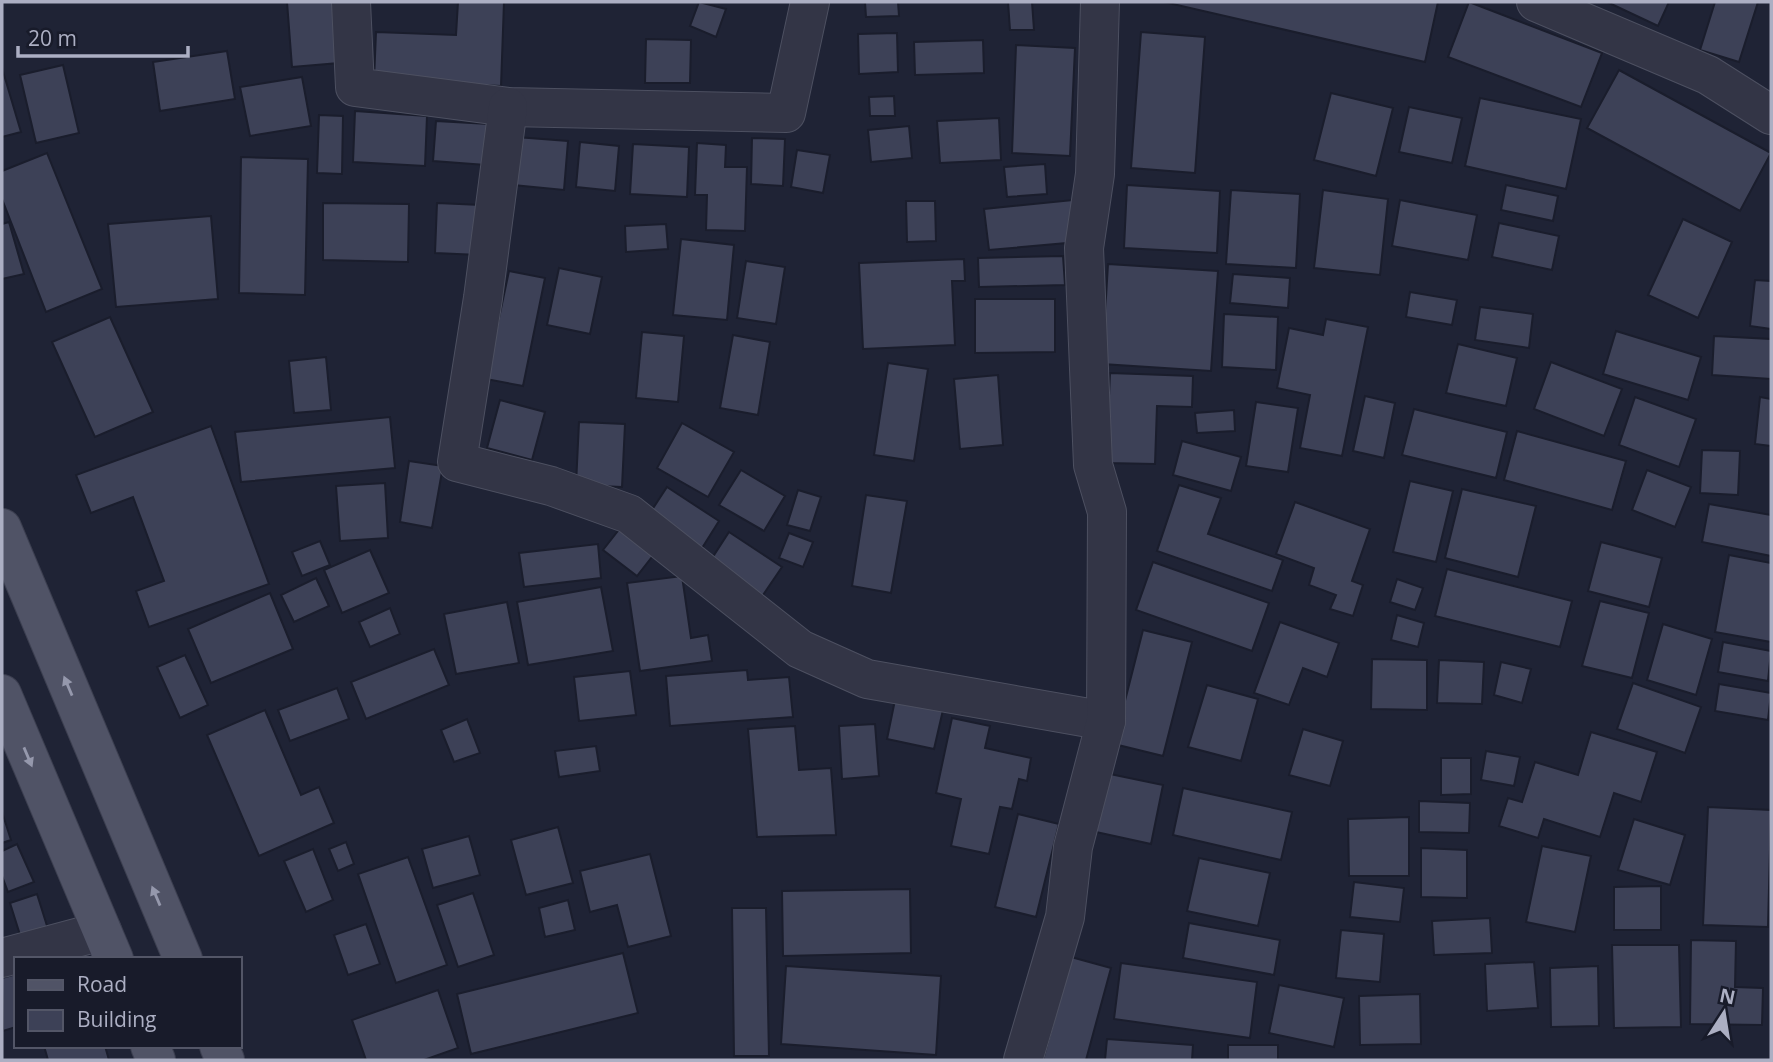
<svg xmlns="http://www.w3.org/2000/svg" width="1773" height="1062" font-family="'Open Sans',sans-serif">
<rect width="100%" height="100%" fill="#1f2335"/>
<g fill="#3d4157" stroke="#1a1d2c" stroke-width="2">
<polygon points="287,2 334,2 339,63 292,67"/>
<polygon points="458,2 504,2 501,86 374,80 376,32 456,35"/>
<polygon points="699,2 726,9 716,37 690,26"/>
<polygon points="865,2 898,2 899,16 866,17"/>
<polygon points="1008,2 1032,2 1034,30 1010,30"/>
<polygon points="1164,2 1438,2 1425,62"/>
<polygon points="1469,2 1602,53 1581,107 1448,57"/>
<polygon points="1607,2 1669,2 1658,26"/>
<polygon points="1715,2 1758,2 1739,62 1700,50"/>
<polygon points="1141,32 1205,37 1195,173 1131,168"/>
<polygon points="897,33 898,72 859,74 858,34"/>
<polygon points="646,39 691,40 690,83 645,83"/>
<polygon points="983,40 984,73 915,75 914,42"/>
<polygon points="1016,45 1075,48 1070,156 1012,153"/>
<polygon points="227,51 235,99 160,111 153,62"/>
<polygon points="63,65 79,133 36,143 20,75"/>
<polygon points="2,68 21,132 2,137"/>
<polygon points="1619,70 1771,153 1740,211 1587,128"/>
<polygon points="302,77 311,126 250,136 240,87"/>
<polygon points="1331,93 1393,108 1376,176 1314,160"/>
<polygon points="894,96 895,116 870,116 869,97"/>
<polygon points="1480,98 1581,119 1566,189 1465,166"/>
<polygon points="1409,107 1462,118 1452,163 1399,152"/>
<polygon points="355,111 427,116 425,166 353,162"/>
<polygon points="319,115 343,116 342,174 317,173"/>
<polygon points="999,118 1001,160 940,163 937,121"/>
<polygon points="436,121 489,124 486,165 433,161"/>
<polygon points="909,126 912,158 871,162 868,130"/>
<polygon points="516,137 568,141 564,190 513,185"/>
<polygon points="752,138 785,139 783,186 751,184"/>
<polygon points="580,142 619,146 615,191 576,187"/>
<polygon points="697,143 726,145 725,167 747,167 745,231 706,230 707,195 695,195"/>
<polygon points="633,144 689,147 687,197 630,194"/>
<polygon points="797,150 830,155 823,193 791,187"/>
<polygon points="47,153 102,289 46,312 2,199 2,171"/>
<polygon points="241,157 308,159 305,295 239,293"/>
<polygon points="1045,164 1047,194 1007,197 1004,167"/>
<polygon points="1127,185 1220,191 1217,253 1124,248"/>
<polygon points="1506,185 1558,196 1553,221 1501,210"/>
<polygon points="1231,190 1300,194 1296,268 1226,264"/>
<polygon points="1323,190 1388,199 1380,275 1314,268"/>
<polygon points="1073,200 1078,242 989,250 984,209"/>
<polygon points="1400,200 1477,215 1468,260 1392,246"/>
<polygon points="906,201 935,201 936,241 907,242"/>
<polygon points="323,203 409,204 408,262 323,260"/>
<polygon points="437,203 481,205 479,255 435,253"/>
<polygon points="211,216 218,299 116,307 108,224"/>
<polygon points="1683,219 1732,242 1698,318 1648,295"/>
<polygon points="9,222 24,274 2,279 2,224"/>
<polygon points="1499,223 1559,236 1552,270 1492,257"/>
<polygon points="666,224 668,249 626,252 625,226"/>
<polygon points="681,239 734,245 727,320 673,315"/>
<polygon points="1063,256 1065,285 979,287 978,258"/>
<polygon points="964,259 965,281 952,281 955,345 863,349 859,263"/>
<polygon points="746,261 785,267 776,324 737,318"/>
<polygon points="1108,264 1218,271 1211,371 1102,364"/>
<polygon points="559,268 602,277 590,334 547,325"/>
<polygon points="509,271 545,278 523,386 486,379"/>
<polygon points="1233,274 1290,278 1288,308 1230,303"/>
<polygon points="1755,280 1771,281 1771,329 1750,326"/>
<polygon points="1410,292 1457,300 1452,325 1406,317"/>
<polygon points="975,299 1055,299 1055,352 975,353"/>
<polygon points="1480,307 1533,314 1529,348 1475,340"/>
<polygon points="1224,314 1278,317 1276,370 1222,367"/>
<polygon points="110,317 153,412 95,437 52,342"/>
<polygon points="1326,319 1368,327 1342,456 1300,448 1310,395 1277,388 1289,328 1323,335"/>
<polygon points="1616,331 1701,357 1688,400 1603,374"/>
<polygon points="642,332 684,336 678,402 636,398"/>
<polygon points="733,335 770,342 758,415 720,408"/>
<polygon points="1714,336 1771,339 1771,379 1712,375"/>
<polygon points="1458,344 1517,358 1506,406 1446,393"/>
<polygon points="326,357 331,410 294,413 289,361"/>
<polygon points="1551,362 1622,389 1604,436 1534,409"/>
<polygon points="888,363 928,369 914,461 874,455"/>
<polygon points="1110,373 1193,376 1192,407 1157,406 1155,464 1106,463"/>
<polygon points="998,375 1003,445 960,449 954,379"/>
<polygon points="1365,396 1395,403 1384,458 1353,451"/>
<polygon points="1635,397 1696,419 1679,467 1619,445"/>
<polygon points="1760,397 1771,399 1771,446 1755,444"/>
<polygon points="500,400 545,412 532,460 487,448"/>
<polygon points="1256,402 1298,408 1288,472 1246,466"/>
<polygon points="1414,409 1507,432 1496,478 1402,455"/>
<polygon points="1234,410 1235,431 1197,433 1195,413"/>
<polygon points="390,417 395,468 241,482 235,432"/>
<polygon points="579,422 625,424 622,487 576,485"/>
<polygon points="682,423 734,452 708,497 657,468"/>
<polygon points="211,426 269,584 149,627 136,591 164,581 133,497 91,513 76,475"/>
<polygon points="1517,431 1626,461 1612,510 1504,480"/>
<polygon points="1182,441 1241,457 1231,491 1173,475"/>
<polygon points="1702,450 1740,451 1738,495 1700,493"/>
<polygon points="409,461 443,466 432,528 400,522"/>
<polygon points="741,470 785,496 764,531 719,505"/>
<polygon points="1647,470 1691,487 1675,527 1632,510"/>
<polygon points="1410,481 1453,491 1436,562 1393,552"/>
<polygon points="385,483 388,538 340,541 336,486"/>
<polygon points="1179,485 1221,498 1208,534 1283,560 1272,591 1157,551"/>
<polygon points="667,487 719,521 697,556 644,522"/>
<polygon points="1462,489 1536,506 1518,577 1445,558"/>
<polygon points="798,490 821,497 810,531 787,525"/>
<polygon points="866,495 907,501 891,593 852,586"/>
<polygon points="1295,502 1370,529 1352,581 1363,585 1353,616 1330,609 1336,595 1309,585 1314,568 1276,554"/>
<polygon points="1709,504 1771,515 1771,556 1702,542"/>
<polygon points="621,527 655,553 637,576 603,550"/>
<polygon points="729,532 782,567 759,601 707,566"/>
<polygon points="789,533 813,542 803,567 779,558"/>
<polygon points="320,541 330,565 302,576 292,552"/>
<polygon points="1601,542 1662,558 1649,607 1588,591"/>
<polygon points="598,544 601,578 524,587 519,553"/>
<polygon points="370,550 389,593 342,613 324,570"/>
<polygon points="1729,555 1771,563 1771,642 1715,632"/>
<polygon points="1153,562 1269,603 1252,651 1136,610"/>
<polygon points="1447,569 1572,601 1560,647 1435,616"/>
<polygon points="682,576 691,638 708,635 712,661 640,671 627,583"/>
<polygon points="316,578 329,606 294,622 281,595"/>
<polygon points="1397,579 1423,588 1415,610 1390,602"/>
<polygon points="601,587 613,651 528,665 517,602"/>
<polygon points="270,593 293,649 211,683 188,629"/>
<polygon points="1600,601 1649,613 1632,678 1582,666"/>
<polygon points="507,602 519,663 456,674 444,614"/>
<polygon points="390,608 400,634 370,647 359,622"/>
<polygon points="1397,615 1424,623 1418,647 1391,640"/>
<polygon points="1280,622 1339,643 1327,677 1303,668 1289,705 1254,693"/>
<polygon points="1663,624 1712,639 1696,695 1647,680"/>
<polygon points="1143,630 1192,642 1163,756 1114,744"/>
<polygon points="1723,642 1771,651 1768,681 1718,672"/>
<polygon points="434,649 449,685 366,719 351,682"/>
<polygon points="185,655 208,705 180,718 157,667"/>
<polygon points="1372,659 1427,660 1427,710 1371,709"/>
<polygon points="1439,660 1484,662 1482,704 1437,703"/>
<polygon points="1501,662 1531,669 1522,703 1494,695"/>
<polygon points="747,670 748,680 789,677 793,717 670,726 666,676"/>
<polygon points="630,671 636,715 579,721 574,677"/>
<polygon points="1633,683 1701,707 1685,753 1617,729"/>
<polygon points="1719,684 1771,693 1768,720 1715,711"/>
<polygon points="1207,685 1258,699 1241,761 1188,747"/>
<polygon points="337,688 349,719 290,741 278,710"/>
<polygon points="895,700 943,710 934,749 887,739"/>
<polygon points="265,710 301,795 319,787 334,823 259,856 207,735"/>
<polygon points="952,718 990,726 985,748 1031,758 1027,781 1019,779 1012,809 1000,807 989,854 951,846 961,799 936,793"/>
<polygon points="467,719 480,753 454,762 441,730"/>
<polygon points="875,724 879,776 842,779 839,726"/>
<polygon points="795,726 799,770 831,768 836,835 757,837 748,729"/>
<polygon points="1303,729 1343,741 1330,786 1289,775"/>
<polygon points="1591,732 1657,752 1641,802 1614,793 1600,837 1544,819 1538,838 1499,826 1508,798 1522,802 1535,762 1578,775"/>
<polygon points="596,746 600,771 559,777 555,751"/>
<polygon points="1486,751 1520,757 1514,786 1481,780"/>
<polygon points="1441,758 1471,758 1471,794 1441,795"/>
<polygon points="1110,774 1163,785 1151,844 1096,832"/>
<polygon points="1183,788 1292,812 1281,860 1173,835"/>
<polygon points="1419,801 1470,803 1469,833 1419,832"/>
<polygon points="1708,807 1771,810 1768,927 1703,925"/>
<polygon points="2,812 11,840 2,843"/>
<polygon points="1018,814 1059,824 1036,917 995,907"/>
<polygon points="1409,817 1409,876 1349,876 1348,819"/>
<polygon points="1634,819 1685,835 1670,885 1618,870"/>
<polygon points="558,827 573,883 526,895 511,840"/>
<polygon points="469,836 480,875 433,888 422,849"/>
<polygon points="346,842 354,864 338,871 329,849"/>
<polygon points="17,844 34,882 8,892 2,876 2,851"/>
<polygon points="1542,846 1591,856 1575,932 1526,922"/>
<polygon points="1421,848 1467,850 1467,898 1421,897"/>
<polygon points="313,849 333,900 306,912 284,861"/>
<polygon points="650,854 671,936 628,947 617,905 590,912 580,871"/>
<polygon points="408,857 447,965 396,983 358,874"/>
<polygon points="1199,858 1270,873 1258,926 1187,911"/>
<polygon points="1354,882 1404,888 1400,922 1350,917"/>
<polygon points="1661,886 1661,930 1614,930 1614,887"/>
<polygon points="910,889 911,953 783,956 782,891"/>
<polygon points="473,893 494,955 458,967 437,905"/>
<polygon points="37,894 48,929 21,938 10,903"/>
<polygon points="568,900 575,930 545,937 539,908"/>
<polygon points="732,908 766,908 769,1056 734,1056"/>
<polygon points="1490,918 1492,953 1434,955 1432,921"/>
<polygon points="1189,923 1280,940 1274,975 1183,958"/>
<polygon points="366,924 380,964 348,975 334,935"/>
<polygon points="1341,930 1384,934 1380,982 1336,978"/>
<polygon points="1691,940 1736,941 1735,987 1763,988 1762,1025 1690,1024"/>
<polygon points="1612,945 1679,945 1681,1027 1614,1028"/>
<polygon points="623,953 638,1013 471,1054 457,994"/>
<polygon points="1071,957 1111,968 1086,1060 1043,1060"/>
<polygon points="1534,962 1538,1008 1487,1011 1485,964"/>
<polygon points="1121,963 1257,982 1250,1038 1114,1019"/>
<polygon points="786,966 941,976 936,1055 781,1044"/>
<polygon points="1598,966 1599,1026 1551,1027 1550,968"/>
<polygon points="16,974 16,1027 3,1031 2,978"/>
<polygon points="1279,985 1344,998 1334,1047 1269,1033"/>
<polygon points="438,990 458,1048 424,1060 366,1060 352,1020"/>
<polygon points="1420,994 1421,1044 1360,1045 1359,996"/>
<polygon points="1107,1039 1193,1045 1192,1060 1105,1060"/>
<rect x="1228" y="1045" width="50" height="15"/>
<polygon points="44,1046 105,1046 109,1060 48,1060"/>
</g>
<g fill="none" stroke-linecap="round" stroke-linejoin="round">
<defs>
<g id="minor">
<polyline points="351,2 355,87 508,107 786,113 810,2"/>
<polyline points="1536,2 1708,75 1771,115"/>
<polyline points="508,107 483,298 457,462 551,486 629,514 800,649 867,679 1106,721"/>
<polyline points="2,958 102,931"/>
<polyline points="1023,1060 1065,917 1073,847 1106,721 1107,512 1093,465 1084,248 1095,174 1100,2"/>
</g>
<g id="major">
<polyline points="2,528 183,959"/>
<polyline points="2,694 114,959"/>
<polyline points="150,1046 156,1060"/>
<polyline points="219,1046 225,1060"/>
</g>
</defs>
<use href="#minor" stroke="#4d5061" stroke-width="40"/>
<use href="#major" stroke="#3c3f50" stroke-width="40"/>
<use href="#minor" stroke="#333546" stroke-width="38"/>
<use href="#major" stroke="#505366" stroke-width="38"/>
</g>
<defs><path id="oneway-solid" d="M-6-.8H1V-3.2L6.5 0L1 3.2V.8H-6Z" transform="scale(1.75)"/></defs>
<g fill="#9598ac">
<use href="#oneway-solid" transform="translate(68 686) rotate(-113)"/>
<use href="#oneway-solid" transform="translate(28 757) rotate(67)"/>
<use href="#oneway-solid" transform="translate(156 896) rotate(-113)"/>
</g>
<rect width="1773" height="1062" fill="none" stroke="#acafc3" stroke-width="7"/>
<rect x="14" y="957" width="228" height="91" fill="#181b2a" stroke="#535667" stroke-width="2"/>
<rect x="28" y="980" width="35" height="10" fill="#505366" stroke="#535667" stroke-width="2"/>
<text x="77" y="992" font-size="21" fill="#acafc3">Road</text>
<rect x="28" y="1010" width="35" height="21" fill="#3d4157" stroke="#535667" stroke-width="2"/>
<text x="77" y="1027" font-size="21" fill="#acafc3">Building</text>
<g transform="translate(1724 1013) rotate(12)" stroke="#181b2a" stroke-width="5" paint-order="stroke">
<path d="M0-5L12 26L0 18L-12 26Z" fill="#acafc3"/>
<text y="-10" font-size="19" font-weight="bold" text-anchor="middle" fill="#acafc3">N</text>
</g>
<path d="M18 46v10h170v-10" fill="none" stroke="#acafc3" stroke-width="3.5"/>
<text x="28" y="46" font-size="21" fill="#acafc3" stroke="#181b2a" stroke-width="5" paint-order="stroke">20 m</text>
</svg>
